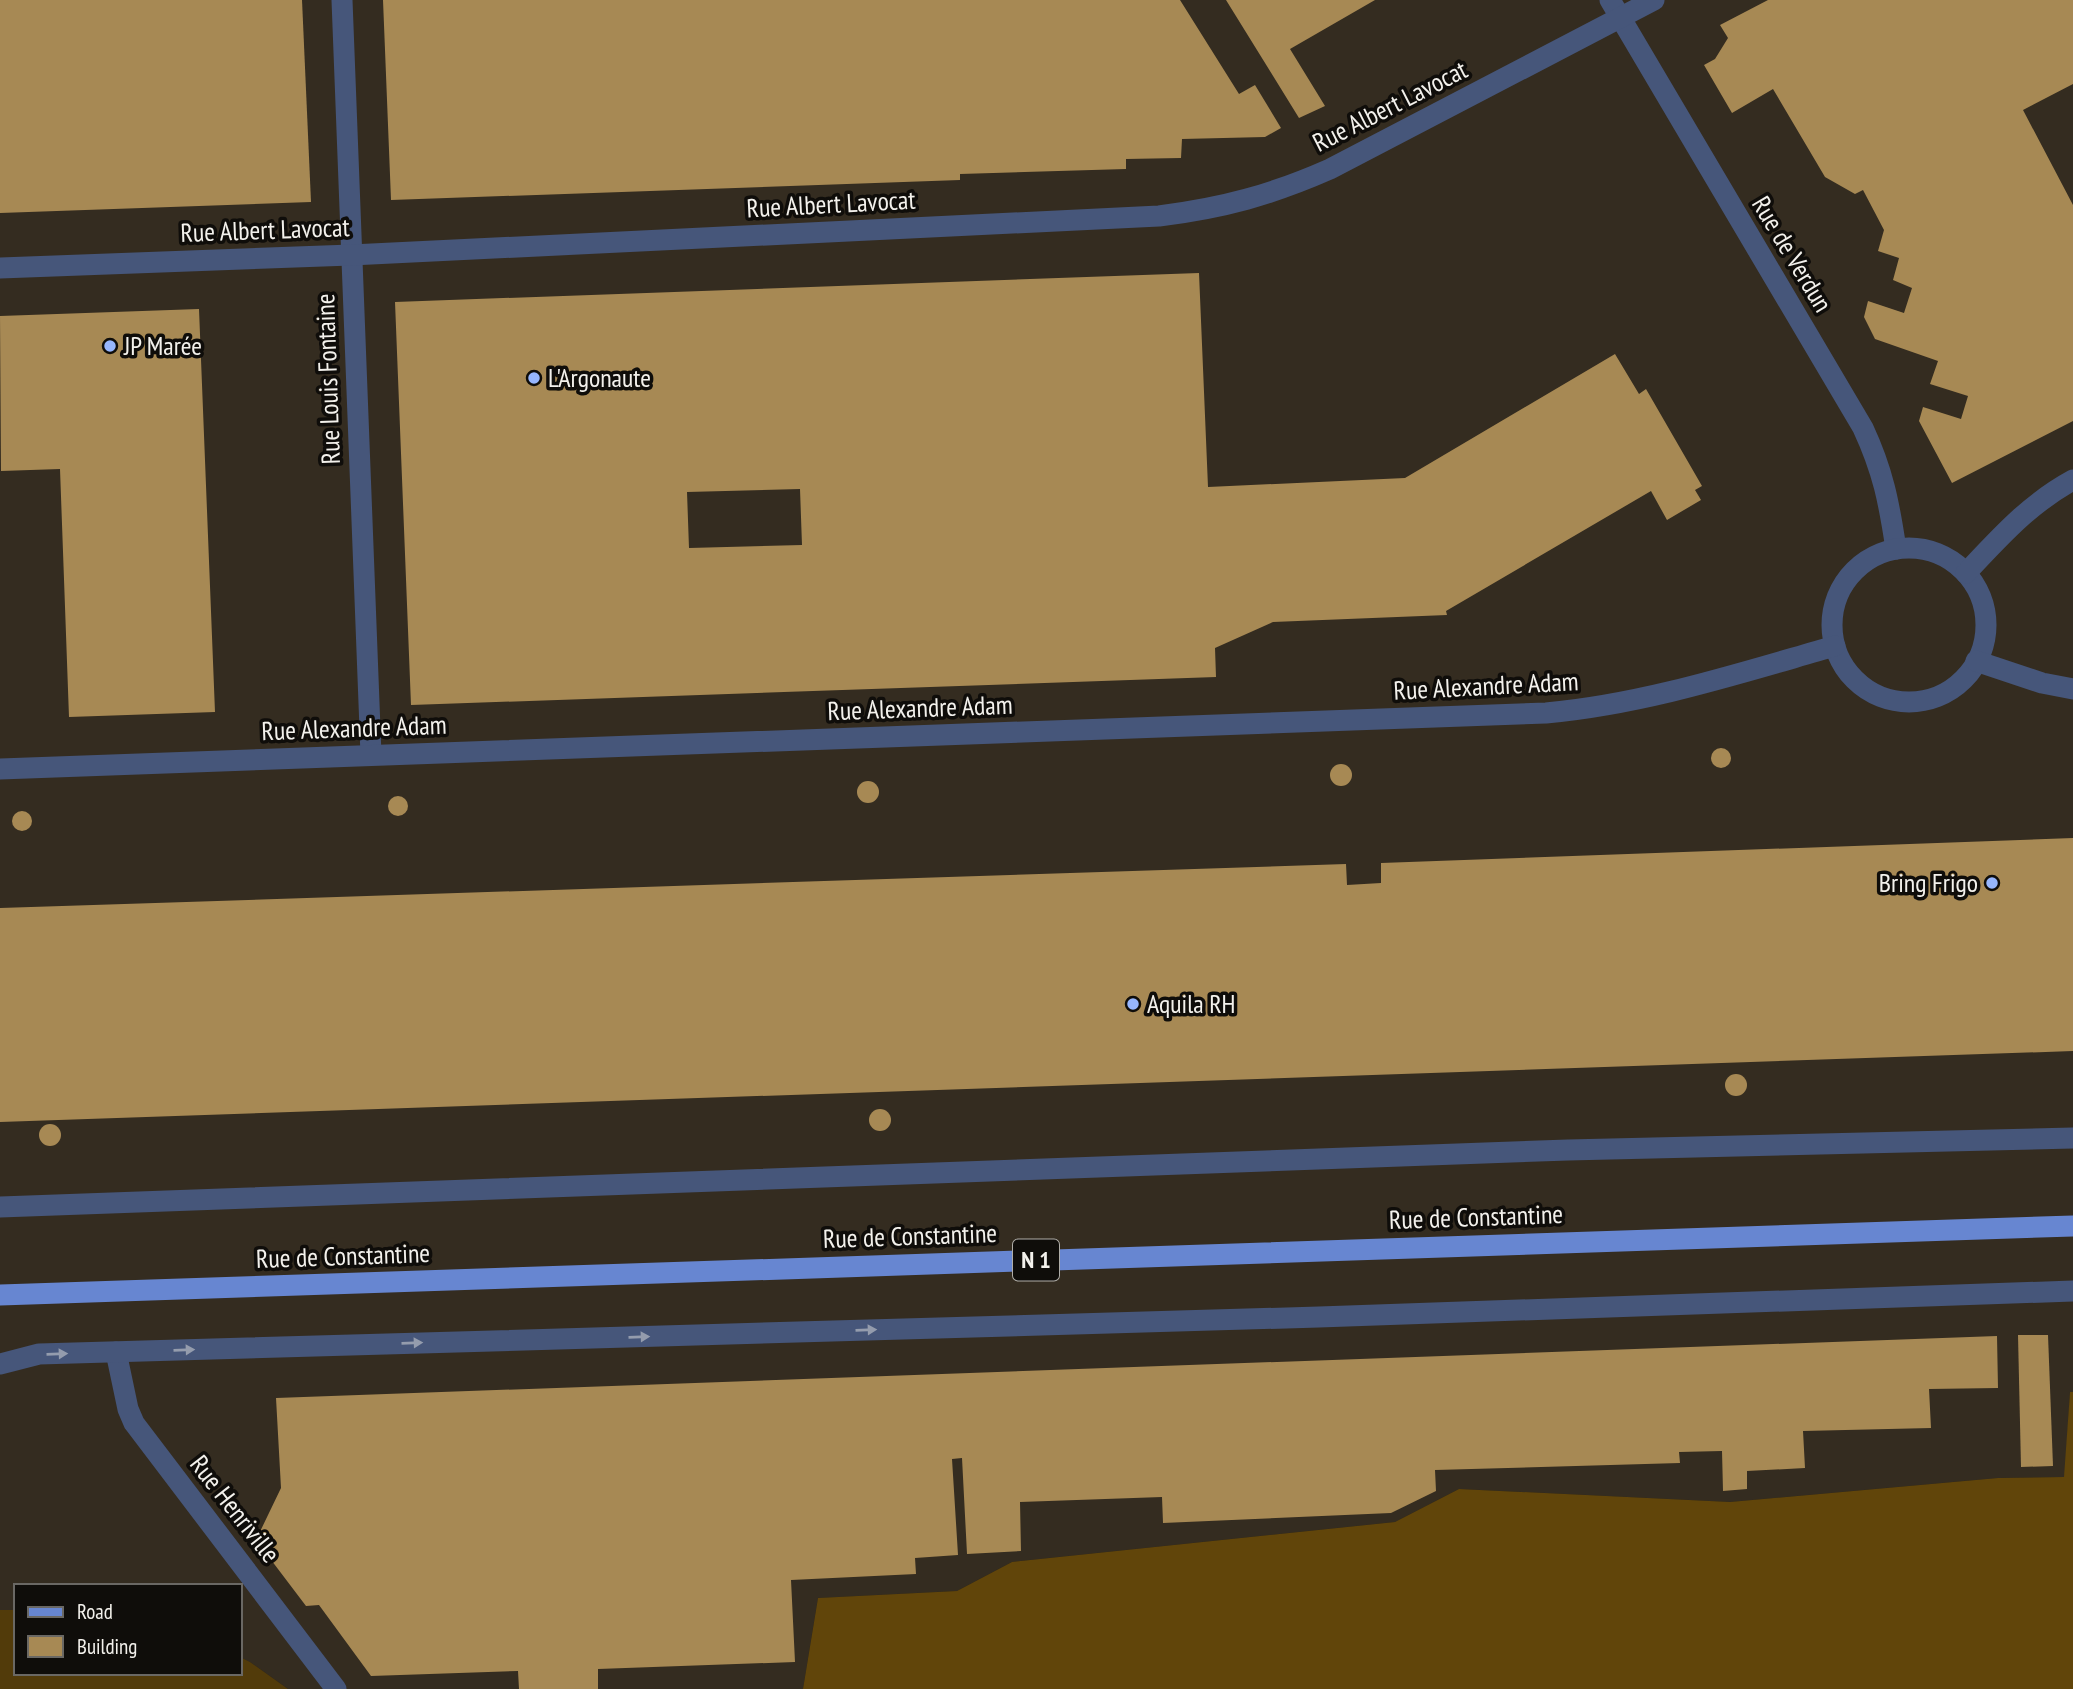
<svg xmlns="http://www.w3.org/2000/svg" width="2073" height="1689" font-family="'PT Sans Narrow',sans-serif">
<rect width="100%" height="100%" fill="#27231c"/>
<polygon fill="#342c20" points="0,0 2073,0 2073,1392 2070,1392 2065,1477 1998,1478 1730,1502 1459,1489 1395,1522 1012,1562 957,1591 818,1598 803,1689 288,1689 250,1662 240,1657 240,1586 16,1586 16,1610 0,1610"/>
<polygon fill="#523b0a" points="0,1610 16,1610 16,1673 240,1673 240,1657 250,1662 288,1689 0,1689"/>
<polygon fill="#61450a" points="2070,1392 2073,1392 2073,1689 803,1689 818,1598 957,1591 1012,1562 1395,1522 1459,1489 1730,1502 1998,1478 2064,1477"/>
<g fill="#a78954" fill-rule="evenodd">
<polygon points="0,0 302,0 311,202 0,213"/>
<polygon points="383,0 1180,0 1239,94 1255,85 1281,128 1265,137 1182,139 1181,158 1126,159 1126,169 960,174 960,180 391,200"/>
<polygon points="1226,0 1375,0 1290,49 1325,106 1299,118"/>
<polygon points="1768,0 2073,0 2073,84 2023,110 2073,205 2073,421 1952,483 1919,421 1923,407 1961,419 1968,396 1930,384 1938,361 1875,339 1864,317 1868,301 1904,313 1912,288 1893,280 1899,258 1878,251 1884,230 1863,190 1855,194 1825,177 1773,89 1732,113 1704,65 1715,59 1728,38 1720,25"/>
<path d="M 1199,273 L 1208,487 L 1405,478 L 1615,354 L 1639,394 L 1646,389 L 1702,486 L 1695,490 L 1701,500 L 1667,520 L 1651,491 L 1446,611 L 1447,615 L 1273,622 L 1215,648 L 1216,677 L 411,705 L 395,302 ZM 800,489 L 802,545 L 689,548 L 687,492 Z"/>
<polygon points="199,309 215,712 69,717 60,469 1,471 0,316"/>
<circle cx="1721" cy="758" r="10"/>
<circle cx="1341" cy="775" r="11"/>
<circle cx="868" cy="792" r="11"/>
<circle cx="398" cy="806" r="10"/>
<circle cx="22" cy="821" r="10"/>
<polygon points="2073,838 2073,1051 0,1122 0,908 1346,864 1347,885 1381,883 1381,863"/>
<circle cx="1736" cy="1085" r="11"/>
<circle cx="880" cy="1120" r="11"/>
<circle cx="50" cy="1135" r="11"/>
<polygon points="2018,1335 2048,1335 2053,1466 2021,1467"/>
<polygon points="1997,1336 1998,1388 1929,1389 1931,1428 1803,1431 1805,1468 1747,1471 1747,1489 1723,1491 1722,1451 1679,1452 1680,1463 1435,1470 1436,1491 1391,1513 1163,1523 1162,1497 1020,1502 1021,1551 967,1554 962,1458 952,1459 958,1555 915,1558 916,1574 791,1580 795,1662 598,1669 598,1689 519,1689 518,1671 371,1676 319,1605 306,1606 256,1540 281,1488 276,1398"/>
</g>
<g fill="none" stroke-linecap="round" stroke-linejoin="round">
<g stroke="#46567a" stroke-width="21">
<polyline points="342,0 371,755"/>
<path d="M 1610,0 L 1863,428 C 1883,471 1889,502 1896,549"/>
<path d="M 0,268 L 351,255 L 1159,216 C 1223,208 1271,195 1330,169 L 1654,0"/>
<circle cx="1909" cy="625" r="77"/>
<path d="M 1966,573 C 2000,537 2029,504 2073,480"/>
<polyline points="1976,661 2042,683 2073,689"/>
<path d="M 0,769 L 1546,713 C 1645,704 1740,673 1835,646"/>
<polyline points="0,1207 1568,1150 2073,1138"/>
<polyline points="116,1352 128,1409 134,1423 336,1689"/>
<polyline points="0,1364 39,1354 1319,1317 2073,1291"/>
</g>
<polyline stroke="#6786d1" stroke-width="21" points="0,1295 2073,1226"/>
</g>
<defs><path id="oneway-solid" d="M-6-.8H1V-3.2L6.5 0L1 3.2V.8H-6Z" transform="scale(1.75)"/></defs>
<g fill="#949cad">
<use href="#oneway-solid" transform="translate(866 1330) rotate(-2)"/>
<use href="#oneway-solid" transform="translate(639 1337) rotate(-2)"/>
<use href="#oneway-solid" transform="translate(412 1343) rotate(-2)"/>
<use href="#oneway-solid" transform="translate(184 1350) rotate(-2)"/>
<use href="#oneway-solid" transform="translate(57 1354) rotate(-2)"/>
</g>
<g fill="#97b6fd" stroke="#0f0d0a" stroke-width="2.5">
<circle cx="110" cy="346" r="7"/>
<circle cx="534" cy="378" r="7"/>
<circle cx="1992" cy="883" r="7"/>
<circle cx="1133" cy="1004" r="7"/>
</g>
<g text-anchor="middle" stroke-width="7" stroke-linejoin="round" paint-order="stroke">
<rect fill="#0f0d0a" stroke="#afada8" stroke-width="2" x="1013" y="1239.5" width="46" height="41" rx="5"/>
<g font-size="24" font-weight="bold" fill="#f3f1ec">
<text x="1036" y="1268">N 1</text>
</g>
<g font-size="26" fill="#f3f1ec" stroke="#0f0d0a">
<text transform="translate(1390 106) rotate(-27)" y="9">Rue Albert Lavocat</text>
<text transform="translate(831 204) rotate(-3)" y="9">Rue Albert Lavocat</text>
<text transform="translate(265 230) rotate(-2)" y="9">Rue Albert Lavocat</text>
<text transform="translate(1792 254) rotate(59)" y="9">Rue de Verdun</text>
<text transform="translate(328 379) rotate(-92)" y="9">Rue Louis Fontaine</text>
<text transform="translate(1486 686) rotate(-3)" y="9">Rue Alexandre Adam</text>
<text transform="translate(920 708) rotate(-2)" y="9">Rue Alexandre Adam</text>
<text transform="translate(354 728) rotate(-2)" y="9">Rue Alexandre Adam</text>
<text transform="translate(1476 1217) rotate(-2)" y="9">Rue de Constantine</text>
<text transform="translate(910 1236) rotate(-2)" y="9">Rue de Constantine</text>
<text transform="translate(343 1256) rotate(-2)" y="9">Rue de Constantine</text>
<text transform="translate(235 1509) rotate(52)" y="9">Rue Henriville</text>
</g>
<g font-size="26" fill="#f3f1ec" stroke="#0f0d0a" text-anchor="start">
<text x="124" y="355">JP Marée</text>
<text x="548" y="387">L'Argonaute</text>
<text x="1978" y="892" text-anchor="end">Bring Frigo</text>
<text x="1147" y="1013">Aquila RH</text>
</g>
</g>
<rect x="14" y="1584" width="228" height="91" fill="#0f0d0a" stroke="#6a6864" stroke-width="2"/>
<rect x="28" y="1607" width="35" height="10" fill="#6786d1" stroke="#6a6864" stroke-width="2"/>
<text x="77" y="1619" font-size="21" fill="#f3f1ec">Road</text>
<rect x="28" y="1636" width="35" height="21" fill="#a78954" stroke="#6a6864" stroke-width="2"/>
<text x="77" y="1654" font-size="21" fill="#f3f1ec">Building</text>
</svg>
